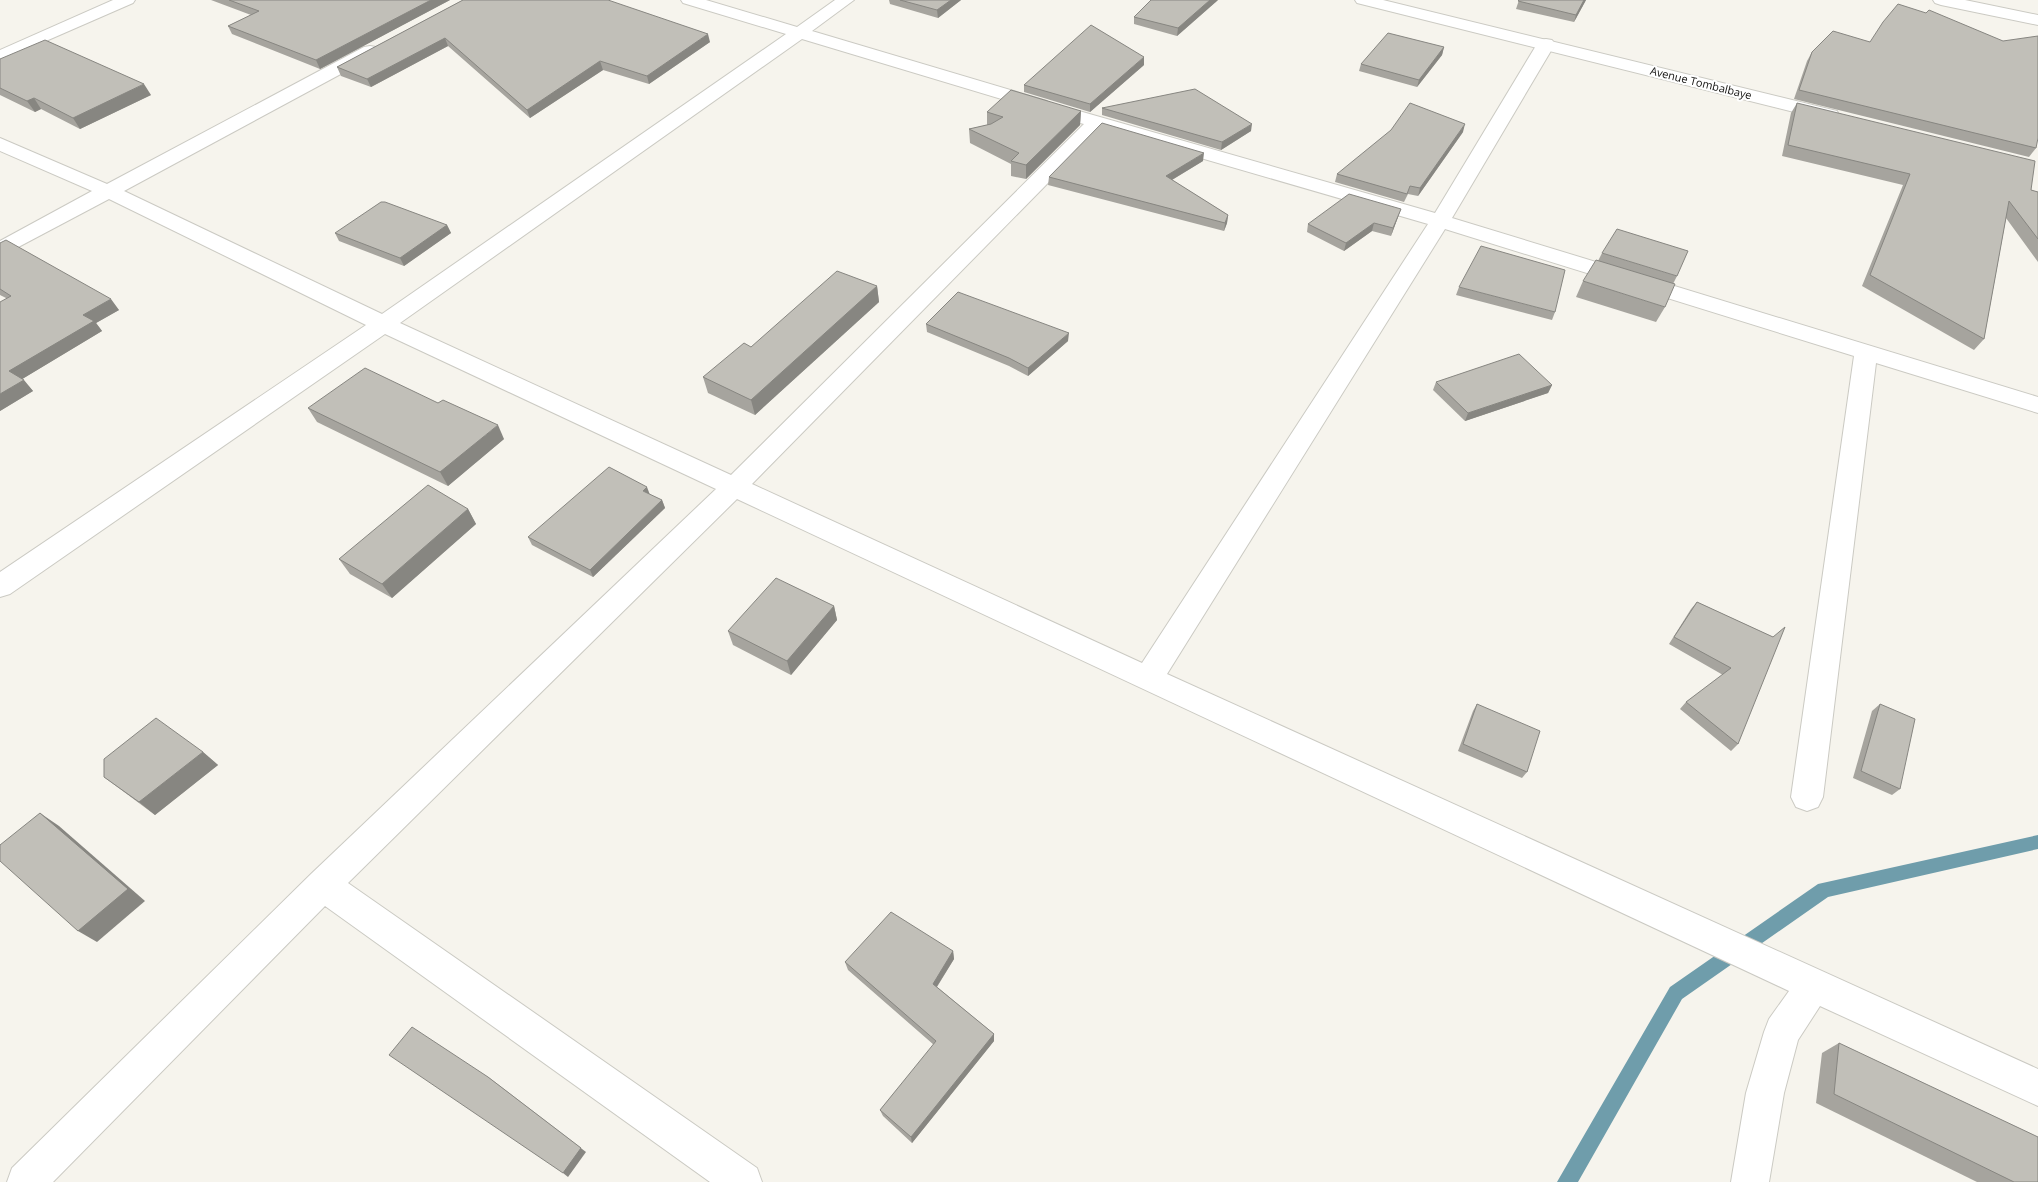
<svg xmlns="http://www.w3.org/2000/svg" width="2038" height="1182" font-family="'Open Sans',sans-serif">
<rect width="100%" height="100%" fill="#f6f4ed"/>
<g fill="none" stroke-linecap="round" stroke-linejoin="round">
<polygon fill="#6f9dab" fill-rule="evenodd" points="2038,835 2038,849 1828,897 1682,999 1578,1182 1557,1182 1670,987 1818,884"/>
<defs>
<g id="minor">
<polygon points="113,0 135,0 133,3 0,61 0,50"/>
<path d="M 681,0 L 706,0 L 797,27 L 835,0 L 854,0 L 812,31 L 1047,101 L 1050,105 L 1047,109 L 1041,110 L 1035,109 L 802,39 L 400,323 L 731,475 L 1084,124 L 1072,121 L 1070,117 L 1072,113 L 1079,111 L 1086,113 L 1435,213 L 1537,44 L 1540,40 L 1546,39 L 1552,40 L 1555,44 L 1452,218 L 2038,397 L 2038,413 L 1876,363 L 1823,797 L 1818,807 L 1807,811 L 1796,807 L 1791,797 L 1854,356 L 1445,229 L 1167,674 L 2038,1069 L 2038,1106 L 1820,1006 L 1798,1040 L 1784,1093 L 1769,1182 L 1731,1182 L 1746,1093 L 1764,1032 L 1769,1019 L 1789,991 L 737,499 L 348,883 L 757,1168 L 762,1182 L 710,1182 L 325,906 L 53,1182 L 7,1182 L 12,1168 L 311,874 L 716,489 L 385,334 L 10,594 L 0,597 L 0,572 L 366,325 L 109,199 L 7,253 L 0,255 L 0,241 L 92,191 L 0,151 L 0,138 L 107,184 L 364,47 L 370,46 L 376,47 L 379,51 L 376,55 L 124,191 L 382,314 L 786,34 L 683,3 ZM 1101,129 L 1428,224 L 1142,663 L 752,484 Z"/>
<polygon points="1933,0 1965,0 2038,15 2038,25 1941,5 1935,3"/>
</g>
<polygon id="secondary" points="1355,0 1383,0 1837,111 1839,115 1837,119 1830,121 1357,3"/>
</defs>
<use href="#minor" stroke="#cbcac3" stroke-width="2"/>
<use href="#secondary" stroke="#cbcac3" stroke-width="2"/>
<use href="#minor" fill="#fff" fill-rule="evenodd"/>
<use href="#secondary" fill="#fff" fill-rule="evenodd"/>
</g>
<g fill="#a6a49e">
<polygon points="211,0 450,0 320,69 232,34 228,26 251,15"/>
<polygon points="463,0 710,42 649,84 603,70 530,118 448,46 371,87 341,76 337,67"/>
<polygon points="889,0 961,0 938,18 890,4"/>
<polygon points="1218,0 1177,36 1134,24 1134,17"/>
<polygon points="1519,0 1586,0 1574,22 1516,9"/>
<polygon points="2003,41 2036,148 2029,157 1794,99 1807,61 1812,52 1870,42"/>
<polygon points="1444,47 1442,55 1417,87 1359,71 1361,64"/>
<polygon points="0,59 151,95 80,129 41,109 35,112 0,95"/>
<polygon points="1144,65 1090,112 1024,92 1024,85"/>
<polygon points="1797,103 2031,190 2038,192 2038,262 2006,218 1984,339 1974,350 1862,286 1903,185 1782,156 1791,113"/>
<polygon points="1102,108 1251,131 1221,150 1102,115"/>
<polygon points="1081,111 1080,125 1026,179 1011,176 1011,164 970,143 969,129 987,125 987,112"/>
<polygon points="1463,132 1418,196 1408,194 1404,202 1335,182 1337,174"/>
<polygon points="1203,161 1172,180 1228,215 1227,223 1224,231 1048,185 1049,177"/>
<polygon points="1401,209 1391,236 1372,231 1344,251 1307,232 1308,224"/>
<polygon points="447,225 451,233 404,266 339,241 335,233"/>
<polygon points="0,243 119,310 96,323 102,331 22,379 33,391 0,411 6,298 0,295"/>
<polygon points="1602,253 1677,276 1673,284 1598,261"/>
<polygon points="1583,281 1665,307 1656,322 1576,297"/>
<polygon points="877,286 879,302 755,415 708,393 703,377 751,347"/>
<polygon points="1459,287 1555,312 1552,320 1456,295"/>
<polygon points="926,324 1068,341 1028,376 1009,366 927,332"/>
<polygon points="1436,382 1552,385 1548,393 1465,421 1433,390"/>
<polygon points="308,408 504,439 448,486 317,422"/>
<polygon points="662,500 665,508 593,577 532,545 528,537"/>
<polygon points="468,509 476,524 392,598 350,574 339,559"/>
<polygon points="1697,602 1773,637 1738,744 1731,751 1680,709 1686,702 1723,675 1669,644 1691,609"/>
<polygon points="834,606 837,620 791,675 733,645 728,631"/>
<polygon points="1477,704 1527,772 1522,778 1458,751 1473,711"/>
<polygon points="1880,704 1900,789 1892,795 1853,778 1872,711"/>
<polygon points="203,752 218,765 155,815 104,777"/>
<polygon points="953,951 954,959 937,987 994,1034 994,1041 912,1143 883,1116 880,1110 934,1045 848,970 845,962"/>
<polygon points="1839,1043 2038,1182 1977,1182 1816,1103 1822,1053"/>
</g>
<g fill="#878681">
<polygon points="431,0 450,0 320,69 316,60"/>
<polygon points="951,0 961,0 938,18 937,10"/>
<polygon points="1210,0 1218,0 1177,36 1178,28"/>
<polygon points="1584,0 1586,0 1574,22 1576,15"/>
<polygon points="708,34 710,42 649,84 647,76"/>
<polygon points="445,38 448,46 371,87 367,79"/>
<polygon points="1444,47 1442,55 1417,87 1419,80"/>
<polygon points="1144,57 1144,65 1090,112 1090,104"/>
<polygon points="600,61 603,70 530,118 527,110"/>
<polygon points="144,84 151,95 80,129 73,118"/>
<polygon points="34,98 41,109 35,112 27,101"/>
<polygon points="1081,111 1080,125 1026,179 1026,165"/>
<polygon points="1252,124 1251,131 1221,150 1222,142"/>
<polygon points="1465,124 1463,132 1418,196 1420,188"/>
<polygon points="1204,153 1203,161 1165,184 1166,176"/>
<polygon points="1401,209 1398,217 1391,236 1393,228"/>
<polygon points="1228,215 1227,223 1224,231 1225,223"/>
<polygon points="1374,223 1372,231 1344,251 1346,243"/>
<polygon points="447,225 451,233 404,266 400,258"/>
<polygon points="877,286 879,302 755,415 751,400"/>
<polygon points="111,299 119,310 96,323 102,331 19,381 9,371 83,315"/>
<polygon points="1069,333 1068,341 1028,376 1028,368"/>
<polygon points="24,380 33,391 0,411 0,394"/>
<polygon points="1552,385 1548,393 1465,421 1468,413"/>
<polygon points="498,425 504,439 448,486 440,472"/>
<polygon points="647,487 650,495 643,491"/>
<polygon points="662,500 665,508 593,577 590,570"/>
<polygon points="468,509 476,524 392,598 382,584"/>
<polygon points="834,606 837,620 791,675 787,661"/>
<polygon points="203,752 218,765 155,815 139,802"/>
<polygon points="40,813 59,826 145,901 97,942 78,931"/>
<polygon points="953,951 954,959 934,991 933,984"/>
<polygon points="994,1034 994,1041 912,1143 911,1137"/>
<polygon points="488,1077 586,1152 568,1177 563,1173"/>
</g>
<g fill="#c1bfb8" stroke="#878681">
<polygon points="229,0 431,0 316,60 228,26 259,11"/>
<polygon points="463,0 608,0 708,34 647,76 600,61 527,110 445,38 367,79 337,67"/>
<polygon points="900,0 951,0 937,10"/>
<polygon points="1151,0 1210,0 1178,28 1134,17"/>
<polygon points="1519,0 1584,0 1576,15 1518,1"/>
<polygon points="1898,4 1926,13 1929,10 2003,41 2038,36 2038,138 2036,148 1799,90 1812,52 1833,31 1870,42 1883,22"/>
<polygon points="1091,25 1144,57 1090,104 1024,85"/>
<polygon points="1388,33 1444,47 1419,80 1361,64"/>
<polygon points="45,40 144,84 73,118 34,98 27,101 0,88 0,59"/>
<polygon points="1195,89 1252,124 1222,142 1102,108"/>
<polygon points="1011,90 1081,111 1026,165 1011,161 1019,153 969,129 991,124 1003,117 987,112"/>
<polygon points="1410,103 1465,124 1420,188 1410,186 1407,194 1337,174 1391,130"/>
<polygon points="1797,103 2035,161 2031,190 2038,192 2038,239 2009,201 1984,339 1870,275 1910,174 1788,145"/>
<polygon points="1102,123 1204,153 1166,176 1228,215 1225,223 1049,177"/>
<polygon points="1349,194 1401,209 1393,228 1374,223 1346,243 1308,224"/>
<polygon points="381,202 385,202 447,225 400,258 335,233"/>
<polygon points="1617,229 1688,251 1677,276 1602,253"/>
<polygon points="6,240 111,299 83,315 94,321 9,371 24,380 0,394 0,302 11,296 0,289 0,243"/>
<polygon points="1481,246 1565,270 1555,312 1459,287"/>
<polygon points="1596,260 1675,284 1665,307 1583,281"/>
<polygon points="837,271 877,286 751,400 703,377 744,343 751,347"/>
<polygon points="958,292 1069,333 1028,368 1009,358 926,324"/>
<polygon points="1519,354 1552,385 1468,413 1436,382"/>
<polygon points="365,368 438,403 443,400 498,425 440,472 308,408"/>
<polygon points="609,467 647,487 643,491 662,500 590,570 528,537"/>
<polygon points="428,485 468,509 382,584 339,559"/>
<polygon points="776,578 834,606 787,661 728,631"/>
<polygon points="1697,602 1773,637 1785,627 1738,744 1686,702 1731,668 1674,637"/>
<polygon points="1477,704 1540,731 1527,772 1463,744"/>
<polygon points="1880,704 1915,719 1900,789 1861,771"/>
<polygon points="156,718 203,752 139,802 104,777 104,759"/>
<polygon points="40,813 128,889 78,931 0,861 0,845"/>
<polygon points="891,912 953,951 933,984 994,1034 911,1137 880,1110 936,1041 845,962"/>
<polygon points="412,1027 488,1077 581,1148 563,1173 389,1055"/>
<polygon points="1839,1043 2038,1137 2038,1182 2014,1182 1834,1094"/>
</g>
<g text-anchor="middle" stroke-width="4" stroke-linejoin="round" paint-order="stroke">
<g font-size="11" fill="#131210" stroke="#fff">
<text transform="translate(1701 83) rotate(14)" y="4">Avenue Tombalbaye</text>
</g>
</g>
</svg>
